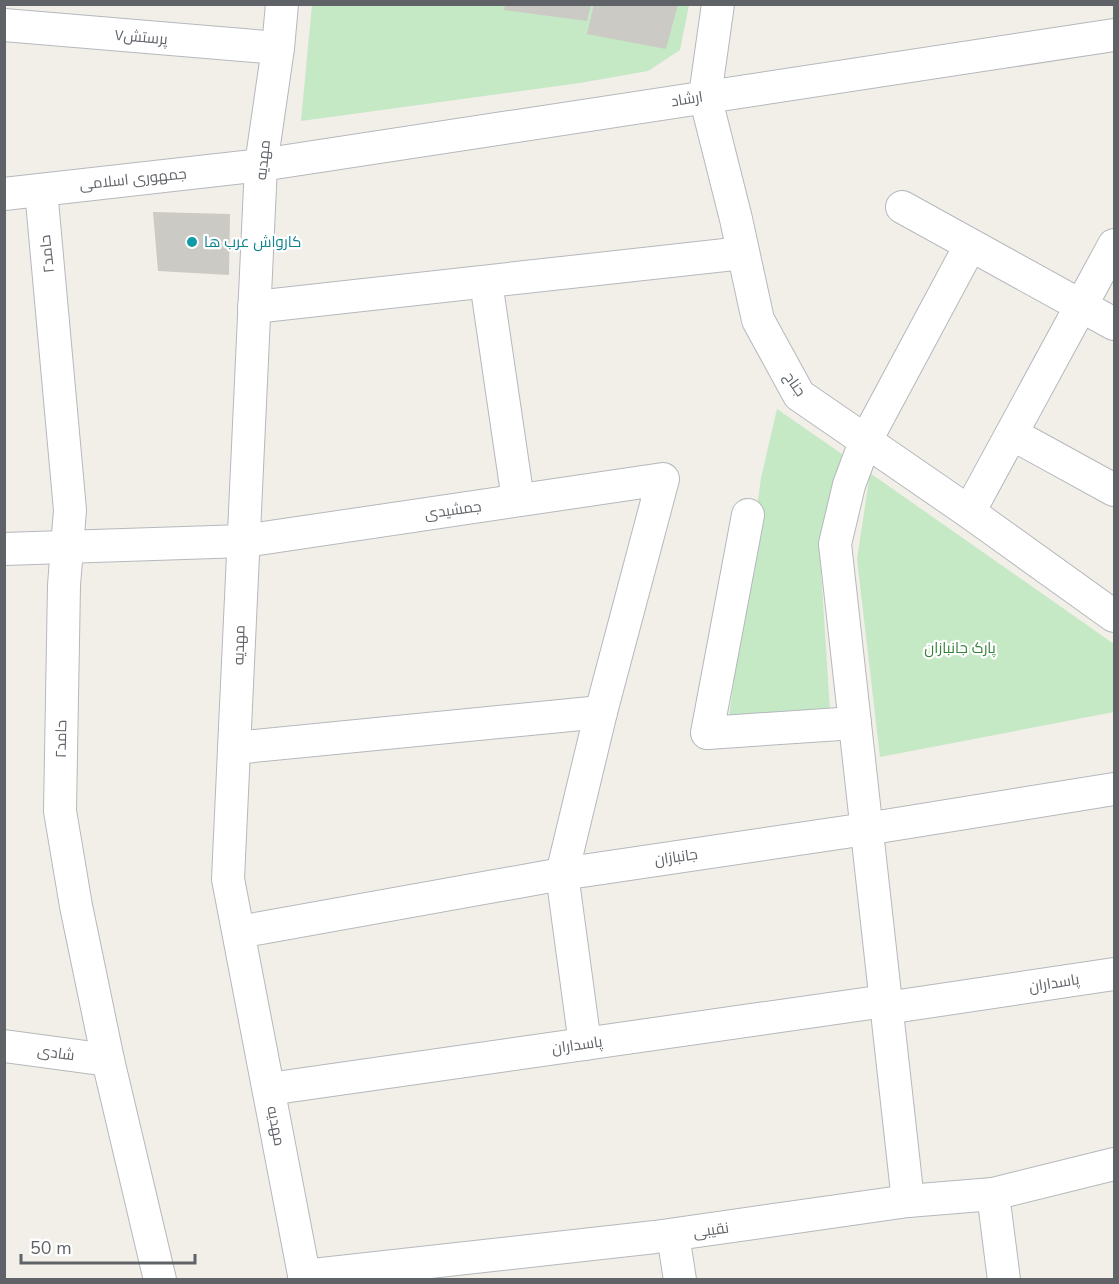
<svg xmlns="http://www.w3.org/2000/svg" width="1119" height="1284" font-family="'Nunito Sans',Cairo,sans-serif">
<rect width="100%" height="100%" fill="#f1efe8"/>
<g fill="#c5e8c5">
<polygon points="312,5 689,5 680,50 648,71 580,83 301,121"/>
<polygon points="777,409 842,454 819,539 830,711 729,716 761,478"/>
<polygon points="870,473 1114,644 1114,712 880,757 857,559"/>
</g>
<g fill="#cccac5">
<polygon points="594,4 678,4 666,49 587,34"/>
<polygon points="505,5 591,5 587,21 504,10"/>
<polygon points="153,212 230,214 229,275 158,271"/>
</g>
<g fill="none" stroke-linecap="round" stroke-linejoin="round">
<defs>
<g id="minor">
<polyline points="282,4 278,48 261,165 228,879 305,1280"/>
<polyline points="718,4 705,96 736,219 758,320 799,395 969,512 1114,616"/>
<polyline points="4,25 278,48"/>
<polyline points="41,190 70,510 64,585 60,811 76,906 108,1060 160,1280"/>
<polyline points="4,194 261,165 1114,35"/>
<polyline points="902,207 1114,324"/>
<polyline points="486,282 518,500"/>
<polyline points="254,307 743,253"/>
<polyline points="1012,434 1114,490"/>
<polyline points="969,512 1114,245"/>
<polyline points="748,515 707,733 855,723"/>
<polyline points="4,549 244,541 663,479 601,712 562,874 585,1044"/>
<polyline points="234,748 601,712"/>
<polyline points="239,932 562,874 866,829 1114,789"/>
<polyline points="886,1008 1114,974"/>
<polyline points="4,1046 108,1060"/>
<polyline points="269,1089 885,1001"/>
<polyline points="993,1194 1004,1280"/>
<polyline points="908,1201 835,544 849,485 865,442 970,246"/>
<polyline points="673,1235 680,1280"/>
<polyline points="304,1276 655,1237 908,1201 993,1194 1114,1164"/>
</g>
</defs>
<use href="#minor" stroke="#b5b8bc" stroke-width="34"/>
<use href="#minor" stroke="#fff" stroke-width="32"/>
</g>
<circle fill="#0f9aa8" stroke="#fff" stroke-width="2" cx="192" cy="242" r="6"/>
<g text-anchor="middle" stroke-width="4.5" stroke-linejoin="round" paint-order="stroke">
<g font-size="15" fill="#5f6368" stroke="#fff">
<text transform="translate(141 37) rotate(5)" y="5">پرستش۷</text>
<text transform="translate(687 99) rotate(-9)" y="5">ارشاد</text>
<text transform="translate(263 160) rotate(-84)" y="5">مهدیه</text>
<text transform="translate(133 179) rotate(-6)" y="5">جمهوری اسلامی</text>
<text transform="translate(47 254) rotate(-96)" y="5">حامد۲</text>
<text transform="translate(795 384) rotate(55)" y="5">جناح</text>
<text transform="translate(453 510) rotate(-8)" y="5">جمشیدی</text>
<text transform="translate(239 645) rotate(-88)" y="5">مهدیه</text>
<text transform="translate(61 739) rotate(-89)" y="5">حامد۲</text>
<text transform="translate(676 857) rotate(-8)" y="5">جانبازان</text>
<text transform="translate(1054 983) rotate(-9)" y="5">پاسداران</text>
<text transform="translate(577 1045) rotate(-8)" y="5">پاسداران</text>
<text transform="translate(56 1053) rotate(8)" y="5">شادی</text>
<text transform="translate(276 1126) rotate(79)" y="5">مهدیه</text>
<text transform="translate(711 1230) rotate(-8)" y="5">نقیبی</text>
</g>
<g font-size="15" fill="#0d838f" stroke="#fff" text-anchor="start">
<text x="204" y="247">کارواش عرب ها</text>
</g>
<g font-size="15" fill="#348238" stroke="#fff">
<text x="960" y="653">پارک جانبازان</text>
</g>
</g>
<rect width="1119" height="1284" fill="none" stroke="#5f6368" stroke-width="12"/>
<path d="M21 1254v9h174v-9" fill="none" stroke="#5f6368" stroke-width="3"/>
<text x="30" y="1254" font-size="18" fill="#5f6368" stroke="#ffffff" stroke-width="4.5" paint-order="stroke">50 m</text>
</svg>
